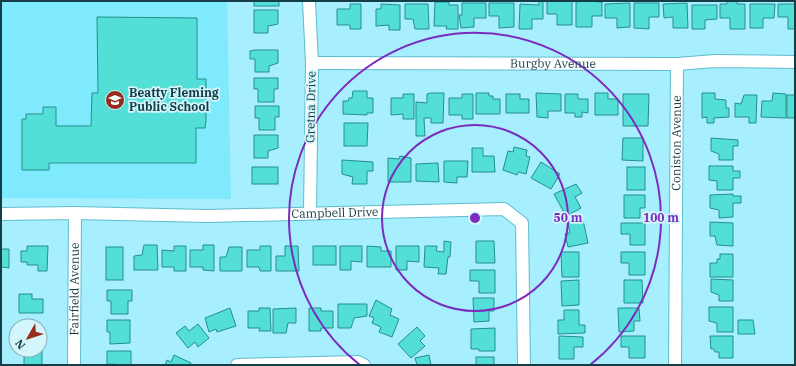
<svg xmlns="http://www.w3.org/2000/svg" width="796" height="366" font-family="'IBM Plex Serif',serif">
<rect width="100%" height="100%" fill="#a7effe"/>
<polygon fill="#7fe9fe" points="1,1 227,1 231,199 1,198"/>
<g fill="#54ded8" stroke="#248f8b">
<rect x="254" y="1" width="25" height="5"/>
<polygon points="539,1 543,1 543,19 532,19 532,29 519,29 520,4 539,5"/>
<polygon points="547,1 572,1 572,25 557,25 557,14 547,14"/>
<polygon points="584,1 602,2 602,16 592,16 592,27 576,27 576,2"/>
<polygon points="727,1 737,1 737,4 745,4 745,29 730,29 730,18 720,18 720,4 727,4"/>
<polygon points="435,2 449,2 449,5 458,5 458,29 446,29 447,26 434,26"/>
<polygon points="462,3 486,3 486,18 474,18 474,27 461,28 459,15 462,15"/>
<polygon points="489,3 514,3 514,27 499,28 499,16 489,16"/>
<polygon points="630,3 630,27 617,28 617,18 605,18 605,4"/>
<polygon points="634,3 659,3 659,17 649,17 649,29 634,28"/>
<polygon points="687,3 688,28 673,28 673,17 664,18 663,4"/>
<polygon points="350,4 361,4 361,29 350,29 350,25 337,25 337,9 350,9"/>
<polygon points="381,4 400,5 400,30 389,30 389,25 376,26 376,9 381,9"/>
<polygon points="405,4 428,4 429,29 415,29 413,19 405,19"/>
<polygon points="750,4 775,4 774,18 763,18 763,28 750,28"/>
<polygon points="778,4 795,4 795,29 788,29 788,17 778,17"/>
<polygon points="692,5 717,5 717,19 705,20 705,29 692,29"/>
<polygon points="254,10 278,10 278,24 268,26 268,33 254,33"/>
<polygon points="97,17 197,18 197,79 206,79 206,121 205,128 196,128 196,163 49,163 49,170 22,170 22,119 26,119 26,114 43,114 43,107 56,107 56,126 91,126 92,93 98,93"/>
<polygon points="255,50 278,50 278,63 269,66 269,72 255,72 255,59 250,59 250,51"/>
<polygon points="254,78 278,78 278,89 274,89 274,102 258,102 258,89 254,89"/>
<polygon points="353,91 367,91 367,98 373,98 373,113 367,113 367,115 343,114 343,101 348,101 349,98 352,98"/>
<polygon points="431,93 444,93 443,123 431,123 431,118 424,118 425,136 416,136 416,102 427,103 427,94"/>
<polygon points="476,93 489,93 489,96 493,96 493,99 500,99 500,114 476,114"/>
<polygon points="536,93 561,94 561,111 548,111 548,118 537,117"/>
<polygon points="595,93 608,93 608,99 618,99 618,115 595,115"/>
<polygon points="702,93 715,93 715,99 726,100 726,108 729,108 729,117 714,118 714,123 707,123 707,117 702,118"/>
<polygon points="773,93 786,94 786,118 761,117 762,101 772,101"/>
<polygon points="403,94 414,94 414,119 403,119 403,114 391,115 391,98 403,98"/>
<polygon points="462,94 473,94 473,119 462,119 462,115 449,115 449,98 462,98"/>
<polygon points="506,94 520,94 520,99 529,99 529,113 506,113"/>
<polygon points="565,94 578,94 578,99 588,99 588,113 582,112 582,117 575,117 575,113 565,113"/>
<polygon points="623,94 649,94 648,126 623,126"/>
<polygon points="744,95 757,95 756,123 749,123 749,117 735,117 735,103 741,104"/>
<rect x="787" y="95" width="8" height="23"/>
<polygon points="255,106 279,106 279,117 275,117 275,130 259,130 259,118 255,118"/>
<polygon points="344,123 368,123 367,146 344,146"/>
<polygon points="254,135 278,135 278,148 268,151 268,158 254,158"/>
<polygon points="623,138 643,138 643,161 622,160"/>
<polygon points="711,138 738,140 738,146 733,146 733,160 719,160 719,154 711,151"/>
<polygon points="514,147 527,150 526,156 530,157 526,174 518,172 517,175 503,170 508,151 513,152"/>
<polygon points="472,148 483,148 483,156 494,156 495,172 472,172"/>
<polygon points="400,156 411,158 411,182 388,182 388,158 399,159"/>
<polygon points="342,160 373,162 373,171 367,171 367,184 352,184 353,177 342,174"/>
<polygon points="444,161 468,161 467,177 457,177 457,183 444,182"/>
<polygon points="541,162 560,174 551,189 531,178"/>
<polygon points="438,163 439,182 416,181 416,164"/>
<polygon points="709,166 733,166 733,171 740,171 740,178 733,178 733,190 717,190 717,181 709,180"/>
<rect x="252" y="167" width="26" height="17"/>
<rect x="627" y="167" width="18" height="23"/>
<polygon points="576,184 582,193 575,197 581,208 566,216 554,194"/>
<polygon points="733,194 733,196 741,196 741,203 733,203 733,217 719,218 719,210 710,208 710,195"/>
<polygon points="624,195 645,195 645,208 640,208 640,218 624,218"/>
<polygon points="583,220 588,243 568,247 565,234 570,233 568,223"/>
<polygon points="710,222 733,223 733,246 717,245 715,236 710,236"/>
<polygon points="621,223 645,223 645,245 630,245 630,234 621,234"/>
<polygon points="444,241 451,242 450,257 448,257 446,274 438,274 439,268 424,267 425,246 437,246 436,251 444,252"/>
<polygon points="476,241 494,241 495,263 476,263"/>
<polygon points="144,245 157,245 158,270 134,270 134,256 142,255"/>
<polygon points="203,245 214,245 214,271 203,270 203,267 190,267 190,250 203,250"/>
<polygon points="27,246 48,246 47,271 38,271 38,265 27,265 27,262 21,262 21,251 27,251"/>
<polygon points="174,246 186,246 186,271 174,271 174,267 162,267 162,250 174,251"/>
<polygon points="260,246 271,246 271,271 260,271 259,267 247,267 247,250 260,250"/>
<polygon points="285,246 298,246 299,271 276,271 276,256 285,256"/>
<rect x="313" y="246" width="23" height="19"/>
<polygon points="340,246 362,246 362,262 351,261 351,270 340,270"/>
<polygon points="367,246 381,247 381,251 391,251 391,267 367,267"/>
<polygon points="396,246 419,246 419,262 407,261 407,270 396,270"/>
<rect x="106" y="247" width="17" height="33"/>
<polygon points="229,247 242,247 242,271 220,271 220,257 226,257"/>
<polygon points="1,249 9,249 9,268 1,267"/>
<polygon points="561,252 579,252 579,277 562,277"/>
<polygon points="621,252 645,252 645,275 629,275 629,263 621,263"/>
<polygon points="720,254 733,254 733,277 710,277 710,263 717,263 717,259 720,259"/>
<polygon points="470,270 495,270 495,293 479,293 479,281 470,281"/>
<polygon points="711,279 733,280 733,301 719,301 719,295 711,292"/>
<polygon points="579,280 579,305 562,306 561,281"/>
<polygon points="624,280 642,280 643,303 624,303"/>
<polygon points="107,290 132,290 132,301 128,301 128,314 111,314 111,301 107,301"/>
<polygon points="19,294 32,294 32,299 43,299 43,313 19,313"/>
<polygon points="473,298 494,298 494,311 489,311 489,321 474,322"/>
<polygon points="376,300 392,309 390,315 399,319 392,337 379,332 381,327 372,323 374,318 369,316"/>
<polygon points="338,304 367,304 367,316 354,318 351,328 338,328"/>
<polygon points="709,307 733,307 733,332 717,332 717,323 709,321"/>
<polygon points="230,308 236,326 217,332 216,329 209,332 205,318"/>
<polygon points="259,308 270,308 271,331 259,331 260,328 248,328 248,311 259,311"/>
<polygon points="296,308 296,323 288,323 286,333 273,333 273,309"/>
<polygon points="309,308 321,308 321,311 333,311 333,328 321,328 321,331 309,331"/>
<polygon points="618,308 639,308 640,321 634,321 634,331 619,332"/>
<polygon points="564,310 579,310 579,325 585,325 585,333 558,334 558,320 564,320"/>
<polygon points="107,320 130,320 130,343 110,344 110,332 107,332"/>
<polygon points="738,320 753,320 755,334 738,334"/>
<polygon points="198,324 209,338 198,347 195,342 188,348 176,333 185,326 189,331"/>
<polygon points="22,325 42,325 42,344 40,344 40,326"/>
<polygon points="417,327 425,336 420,341 425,346 411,358 398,344"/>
<polygon points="495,328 495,351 479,351 479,349 471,349 471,329"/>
<polygon points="559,336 583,337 583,347 574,347 574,359 559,359"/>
<polygon points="621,336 645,336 645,358 629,358 629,347 621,347"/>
<polygon points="710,336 733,336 733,358 719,358 719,352 715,352 714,349 711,349"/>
<rect x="24" y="350" width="18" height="15"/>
<polygon points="107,351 131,351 131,365 107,364"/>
<polygon points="174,355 191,363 190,365 165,365 167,360 171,362"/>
<polygon points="429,355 431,365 417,365 415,358"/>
<rect x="476" y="357" width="18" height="8"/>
</g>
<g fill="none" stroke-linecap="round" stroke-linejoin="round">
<defs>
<g id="minor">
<polyline points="309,1 312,63 310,212"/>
<path id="s1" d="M 312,63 L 677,64 L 715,61 L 795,62"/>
<path id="s2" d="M 1,214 L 75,213 L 207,216 L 504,209 L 522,223 L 524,365"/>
<path id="s3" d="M 74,365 L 75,213"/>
<polyline points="237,365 358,362 364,365"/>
<path id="s4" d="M 675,365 L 677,64"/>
</g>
</defs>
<use href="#minor" stroke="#5ebcce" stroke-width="14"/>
<use href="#minor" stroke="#fff" stroke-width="12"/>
</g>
<g fill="none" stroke="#7b2cbf" stroke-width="2">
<circle cx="475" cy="218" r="93"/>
<path d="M360 365A186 186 0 1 1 590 365"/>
</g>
<defs>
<symbol id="school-disc" viewBox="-11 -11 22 22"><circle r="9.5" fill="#962c1c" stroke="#d3f6fd"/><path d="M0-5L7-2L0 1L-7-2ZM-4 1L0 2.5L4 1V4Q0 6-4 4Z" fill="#fff"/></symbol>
</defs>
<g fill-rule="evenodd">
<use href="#school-disc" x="104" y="89" width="22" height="22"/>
</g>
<g text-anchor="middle" stroke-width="3.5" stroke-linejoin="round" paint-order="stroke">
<g font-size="12" fill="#153d45" stroke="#d3f6fd">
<text dy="4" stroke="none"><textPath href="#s1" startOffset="241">Burgby Avenue</textPath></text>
<text transform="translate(311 107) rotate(-89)" y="4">Gretna Drive</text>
<text dy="4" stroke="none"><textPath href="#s4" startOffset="222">Coniston Avenue</textPath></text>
<text dy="4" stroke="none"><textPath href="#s2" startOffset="334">Campbell Drive</textPath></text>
<text dy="4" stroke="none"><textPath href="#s3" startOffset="76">Fairfield Avenue</textPath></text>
</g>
<g font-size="12" font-weight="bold" fill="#153d45" stroke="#d3f6fd" text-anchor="start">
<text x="129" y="97">Beatty Fleming<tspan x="129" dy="14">Public School</tspan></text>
</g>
</g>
<circle cx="475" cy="218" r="6" fill="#7b2cbf" stroke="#d3f6fd" stroke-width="2"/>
<g font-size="12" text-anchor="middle" font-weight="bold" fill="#7b2cbf" stroke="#d3f6fd" stroke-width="3.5" stroke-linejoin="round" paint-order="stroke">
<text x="568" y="222">50 m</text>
<text x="661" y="222">100 m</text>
</g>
<rect width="796" height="366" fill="none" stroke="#153d45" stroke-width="4"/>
<g transform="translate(28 338) rotate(231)"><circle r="19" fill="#d3f6fd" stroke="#87acb3"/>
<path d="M0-3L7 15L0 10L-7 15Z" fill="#962c1c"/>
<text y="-6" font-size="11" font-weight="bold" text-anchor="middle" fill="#153d45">N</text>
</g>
</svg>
